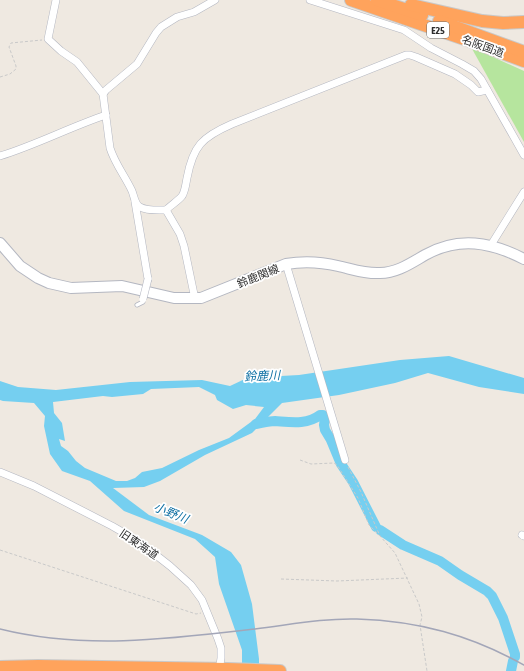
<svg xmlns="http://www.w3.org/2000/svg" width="524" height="671" font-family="'Asap Condensed','Noto Sans JP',sans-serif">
<rect width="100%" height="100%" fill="#efe9e1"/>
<polygon fill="#b6e59e" points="471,47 524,71 524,142"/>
<path fill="#75cff0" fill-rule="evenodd" d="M 449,356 L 524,378 L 524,394 L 479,387 L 428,373 L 395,383 L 339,395 L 282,403 L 252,433 L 205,455 L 160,481 L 144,487 L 113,488 L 149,515 L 202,535 L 231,552 L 241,565 L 252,604 L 259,659 L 259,671 L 242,671 L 242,650 L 219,584 L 215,557 L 195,539 L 124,511 L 90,481 L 62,471 L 50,454 L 44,426 L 45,416 L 34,403 L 3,401 L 0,400 L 0,381 L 18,387 L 56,390 L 130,382 L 202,380 L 230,386 L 247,378 L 299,375 L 400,360 ZM 199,387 L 215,395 L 217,400 L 233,409 L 246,405 L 264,407 L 255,419 L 229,438 L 199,450 L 162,468 L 142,472 L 135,478 L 127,481 L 116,481 L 85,468 L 76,461 L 68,451 L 61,446 L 59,439 L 65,441 L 62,423 L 54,413 L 53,402 L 103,396 L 112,397 L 143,394 L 151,389 Z"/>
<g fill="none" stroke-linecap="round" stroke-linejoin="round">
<g stroke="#75cff0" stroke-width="10">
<path d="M 256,424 C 262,423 269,421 275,421 C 290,422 307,425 320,415 L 323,415 L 325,418 L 324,425 L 325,430 L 331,440 L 341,464 L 353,482 L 376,527"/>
<polyline points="380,530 403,545 440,561 460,575 487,591 492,596 503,618 515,654 515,657"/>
<polyline points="511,671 513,661"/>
</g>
<defs>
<polyline id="lane" points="137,305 143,302 143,300"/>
<g id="street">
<path d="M 56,0 L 48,39 L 61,51 L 77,62 L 103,94 L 110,148 C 115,164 125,176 132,191 C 134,196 135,205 140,207 C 147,211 158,210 166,210 C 171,205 178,201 182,196 C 185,192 186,183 187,178 C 193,146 202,137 232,124 L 406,55 L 410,55 L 416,57 L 455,74 L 471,85 L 478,92 L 487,90"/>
<polyline points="310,0 404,30 431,48 462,64 474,71 481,79 524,155"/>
<polyline points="103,94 106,90 137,64 156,33 161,27 177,17 194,12 215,0"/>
<path d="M 0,156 C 36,145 70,127 106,115"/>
<polyline points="135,202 148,279"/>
<polyline points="166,210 180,234 184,246 195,299"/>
<polyline points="491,245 524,192"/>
<polyline points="286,264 345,460"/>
<polyline points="0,472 34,486 112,526 138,541 170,566 191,585 202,600 218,639 221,648 221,658 219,671"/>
<polyline points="522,535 524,536"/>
</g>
<path id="secondary" d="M 0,243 L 20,266 L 38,278 L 49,283 L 71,288 L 122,286 L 174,298 L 201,298 L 286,264 C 304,261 321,262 338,266 C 352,269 365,274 380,273 C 397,273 411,263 425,255 C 459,236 491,242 524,259"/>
<g id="highway">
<polyline points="351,0 467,40 524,61"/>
<polyline points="377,0 422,15"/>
<polyline points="411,5 482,21 503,23 524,22"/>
<polyline points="439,21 524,52"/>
<polyline points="0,667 38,666 228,669 280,671"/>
</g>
</defs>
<use href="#lane" stroke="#b4b7c1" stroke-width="5"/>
<use href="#street" stroke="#b4b7c1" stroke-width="8"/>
<use href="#secondary" stroke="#b4b7c1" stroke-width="12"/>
<use href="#highway" stroke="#c9c9c9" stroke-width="14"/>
<g stroke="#c9c9c9" stroke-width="1" stroke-dasharray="3 2" stroke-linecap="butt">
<polyline points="0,77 10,74 16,69 16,66 9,47 11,43 42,40"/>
<polyline points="300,460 311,464 334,463 337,465 358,498 369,525 380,536"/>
<polyline points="348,467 361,492 380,536 395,553 419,604 422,617 420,625 427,671"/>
<polyline points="0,550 196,614 201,613"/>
<polyline points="281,579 337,581 408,578"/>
</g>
<use href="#lane" stroke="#fff" stroke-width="3.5"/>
<use href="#street" stroke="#fff" stroke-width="7"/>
<use href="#secondary" stroke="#fff" stroke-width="10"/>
<use href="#highway" stroke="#ffa35c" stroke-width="12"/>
<path stroke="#a3a6b8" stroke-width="1.5" d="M 0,629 C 84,650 170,639 255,629 C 289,625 323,618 357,619 C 419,621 470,635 524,665"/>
<defs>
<polyline id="street-bridge" points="143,299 148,279"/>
</defs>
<use href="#street-bridge" stroke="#b4b7c1" stroke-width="8" stroke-linecap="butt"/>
<use href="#street-bridge" stroke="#fff" stroke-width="7"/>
</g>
<g text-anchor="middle" stroke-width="3.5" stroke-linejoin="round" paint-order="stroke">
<rect fill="#fff" stroke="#6d6d6d" stroke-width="1" x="427" y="22" width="22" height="16" rx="3"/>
<g font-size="10" font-weight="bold" fill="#2e2e2e">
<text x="438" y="34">E25</text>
</g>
<g font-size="11" fill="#2e2e2e" stroke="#fff">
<text transform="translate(483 46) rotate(20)" y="4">名阪国道</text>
<text transform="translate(258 276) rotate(-22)" y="4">鈴鹿関線</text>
<text transform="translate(139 544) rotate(34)" y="4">旧東海道</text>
</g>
<g font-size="12" font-style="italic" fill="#0d6fa3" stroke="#fff">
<text transform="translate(262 376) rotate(-2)" y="4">鈴鹿川</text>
<text transform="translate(171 513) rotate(22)" y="4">小野川</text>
</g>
</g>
</svg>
